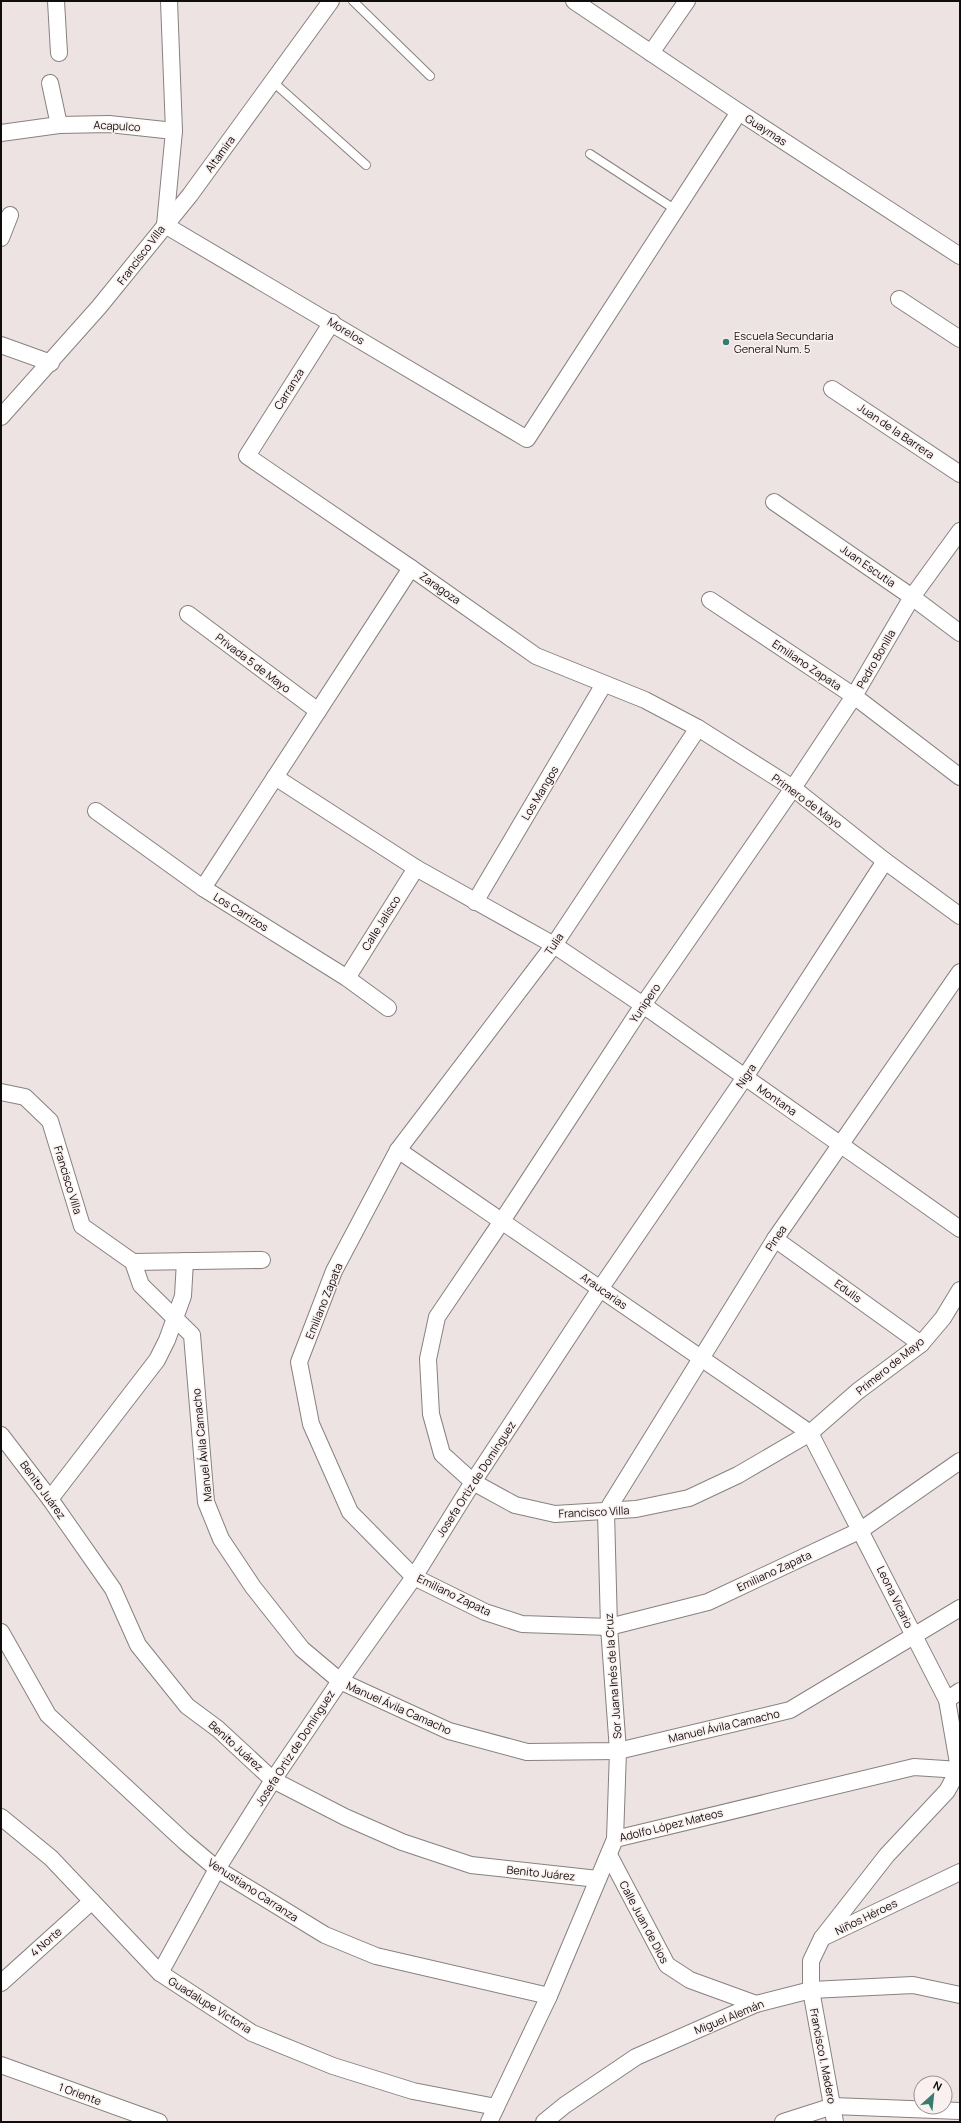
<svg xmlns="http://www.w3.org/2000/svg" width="961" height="2123" font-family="Manrope,sans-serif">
<rect width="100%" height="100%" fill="#ece3e2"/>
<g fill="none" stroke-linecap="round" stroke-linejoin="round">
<defs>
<g id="lane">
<polyline points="353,1 430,76"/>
<polyline points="272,81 366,165"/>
<polyline points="590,154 676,210"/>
</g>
<g id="street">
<polyline points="56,1 59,53"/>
<polyline points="574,1 739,112 960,256"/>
<polyline points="651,53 687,1"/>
<polyline points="50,83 59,125"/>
<polyline points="1,133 59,125 109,124 174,131"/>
<polyline points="165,225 527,439 739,112"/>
<polyline points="165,225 174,131 169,1"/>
<polyline points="1,238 10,215"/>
<polyline points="899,299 960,339"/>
<polyline points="332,322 247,456 411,568 536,656 645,700 698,728 793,788 885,861 960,916"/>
<polyline points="1,345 51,363"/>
<polyline points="832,389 960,474"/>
<polyline points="1,417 99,307 190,195 331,1"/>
<polyline points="774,502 912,597 960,633"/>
<polyline points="960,531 912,597 854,696 793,788 643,1005 502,1221 437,1317 428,1359 431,1414 442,1454 473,1482 515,1505 555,1514 636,1509 689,1498 738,1475 810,1433 858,1391 921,1344 943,1318 960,1290"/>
<polyline points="710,600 854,696 960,777"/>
<polyline points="188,614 318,711"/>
<polyline points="698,728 554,945 398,1150 334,1271 299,1362 311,1424 350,1512 414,1577 485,1612 522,1624 609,1627 708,1602 861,1530 960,1461"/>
<polyline points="275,777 416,868 554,945 643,1005 960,1229"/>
<polyline points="96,811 203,888 347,978 388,1008"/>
<polyline points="203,888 411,568"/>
<polyline points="475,902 604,684"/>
<polyline points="347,978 416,868"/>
<polyline points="1,1092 25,1097 50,1121 82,1226 133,1262 262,1260"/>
<polyline points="398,1150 810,1433 947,1700 959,1769 947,1791 887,1855 822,1938"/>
<polyline points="775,1239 921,1344"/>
<polyline points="133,1262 141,1285 192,1335 206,1502 221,1539 253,1587 302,1649 340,1681 449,1731 527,1752 618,1751 790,1710 960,1608"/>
<polyline points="1,1435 50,1499 113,1589 138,1645 187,1706 218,1729 273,1780 345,1817 402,1842 471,1865 598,1879"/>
<polyline points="50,1499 157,1360 167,1340 183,1296 185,1261"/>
<polyline points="1,1632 48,1715 185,1842 217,1869 325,1935 376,1956 549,1996"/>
<polyline points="947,1700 960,1691"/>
<polyline points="1,1817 51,1858 160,1973 252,2033 333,2066 413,2091 496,2107"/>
<polyline points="615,1839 914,1767 960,1770"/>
<polyline points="609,1855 667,1965 690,1980 756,2004"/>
<polyline points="160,1973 217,1869 273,1780 340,1681 414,1577 473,1482 600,1289 745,1077 885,861"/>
<polyline points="1,1983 92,1901"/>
<polyline points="1,2065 159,2122"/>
<polyline points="489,2122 549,1996 615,1839 618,1751 609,1627 606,1512 775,1239 960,972"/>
<polyline points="544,2122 565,2105 636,2057 756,2004 811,1990 913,1985 960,1995"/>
<polyline points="783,2122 833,2106 960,2111"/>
<polyline points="835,2122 811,1990 811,1961 822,1938 960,1872"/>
</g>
</defs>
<use href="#lane" stroke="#888180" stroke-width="10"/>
<use href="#street" stroke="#888180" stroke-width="18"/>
<use href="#lane" stroke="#fff" stroke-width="8"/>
<use href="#street" stroke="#fff" stroke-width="16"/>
</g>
<circle fill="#387c6f" stroke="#f9f0ef" stroke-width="1.5" cx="726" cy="342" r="4"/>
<g text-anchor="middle" stroke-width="3" stroke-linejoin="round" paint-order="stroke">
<g font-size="11" fill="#100d0d" stroke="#f9f0ef">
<text transform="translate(117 126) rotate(3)" y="4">Acapulco</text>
<text transform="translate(766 130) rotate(33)" y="4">Guaymas</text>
<text transform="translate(220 154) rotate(-54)" y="4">Altamira</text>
<text transform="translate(141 255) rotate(-53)" y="4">Francisco Villa</text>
<text transform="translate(346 331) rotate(31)" y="4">Morelos</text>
<text transform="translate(289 389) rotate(-58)" y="4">Carranza</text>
<text transform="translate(896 431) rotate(34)" y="4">Juan de la Barrera</text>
<text transform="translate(868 566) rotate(35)" y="4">Juan Escutia</text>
<text transform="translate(440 588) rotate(35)" y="4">Zaragoza</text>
<text transform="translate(876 659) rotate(-60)" y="4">Pedro Bonilla</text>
<text transform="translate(253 663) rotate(37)" y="4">Privada 5 de Mayo</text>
<text transform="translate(807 665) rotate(34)" y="4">Emiliano Zapata</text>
<text transform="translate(540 793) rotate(-59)" y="4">Los Mangos</text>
<text transform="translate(807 801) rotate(36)" y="4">Primero de Mayo</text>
<text transform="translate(241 912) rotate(32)" y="4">Los Carrizos</text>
<text transform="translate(381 923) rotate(-58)" y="4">Calle Jalisco</text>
<text transform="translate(554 944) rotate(-55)" y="4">Tulia</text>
<text transform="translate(645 1003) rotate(-56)" y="4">Yunipero</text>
<text transform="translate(746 1076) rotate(-56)" y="4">Nigra</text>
<text transform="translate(777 1100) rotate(35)" y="4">Montana</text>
<text transform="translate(68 1180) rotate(73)" y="4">Francisco Villa</text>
<text transform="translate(776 1238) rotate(-56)" y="4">Pinea</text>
<text transform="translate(604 1291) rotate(35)" y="4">Araucarias</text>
<text transform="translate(848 1291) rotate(36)" y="4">Edulis</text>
<text transform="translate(324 1301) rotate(-68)" y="4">Emiliano Zapata</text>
<text transform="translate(890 1366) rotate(-39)" y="4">Primero de Mayo</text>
<text transform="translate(202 1445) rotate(-96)" y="4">Manuel Ávila Camacho</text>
<text transform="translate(476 1479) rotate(-57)" y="4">Josefa Ortiz de Domínguez</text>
<text transform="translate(43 1490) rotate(54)" y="4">Benito Juárez</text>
<text transform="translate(594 1512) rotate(-3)" y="4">Francisco Villa</text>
<text transform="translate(774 1571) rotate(-25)" y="4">Emiliano Zapata</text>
<text transform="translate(454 1595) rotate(26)" y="4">Emiliano Zapata</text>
<text transform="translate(895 1597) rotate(64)" y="4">Leona Vicario</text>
<text transform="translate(613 1676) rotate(-94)" y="4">Sor Juana Inés de la Cruz</text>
<text transform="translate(399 1708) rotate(24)" y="4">Manuel Ávila Camacho</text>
<text transform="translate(724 1726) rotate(-13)" y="4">Manuel Ávila Camacho</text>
<text transform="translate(236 1746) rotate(42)" y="4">Benito Juárez</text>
<text transform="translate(295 1748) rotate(-57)" y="4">Josefa Ortiz de Domínguez</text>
<text transform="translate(671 1825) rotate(-14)" y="4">Adolfo López Mateos</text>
<text transform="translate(541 1873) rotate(6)" y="4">Benito Juárez</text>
<text transform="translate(253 1890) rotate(33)" y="4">Venustiano Carranza</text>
<text transform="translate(866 1917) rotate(-26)" y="4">Niños Héroes</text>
<text transform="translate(644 1922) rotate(62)" y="4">Calle Juan de Dios</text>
<text transform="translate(46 1942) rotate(-41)" y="4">4 Norte</text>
<text transform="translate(210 2005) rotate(32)" y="4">Guadalupe Victoria</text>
<text transform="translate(729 2017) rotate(-22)" y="4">Miguel Alemán</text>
<text transform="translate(823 2056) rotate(79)" y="4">Francisco I. Madero</text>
<text transform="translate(80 2094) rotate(20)" y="4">1 Oriente</text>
</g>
<g font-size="11" fill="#100d0d" stroke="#f9f0ef" text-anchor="start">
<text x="734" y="340">Escuela Secundaria<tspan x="734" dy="13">General Num. 5</tspan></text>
</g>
</g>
<rect width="961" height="2123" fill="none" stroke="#100d0d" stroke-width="4"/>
<g transform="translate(933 2095) rotate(27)"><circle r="19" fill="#f9f0ef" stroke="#9c9595"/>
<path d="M0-3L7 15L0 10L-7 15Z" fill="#387c6f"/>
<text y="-6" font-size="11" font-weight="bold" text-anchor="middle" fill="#100d0d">N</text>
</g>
</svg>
